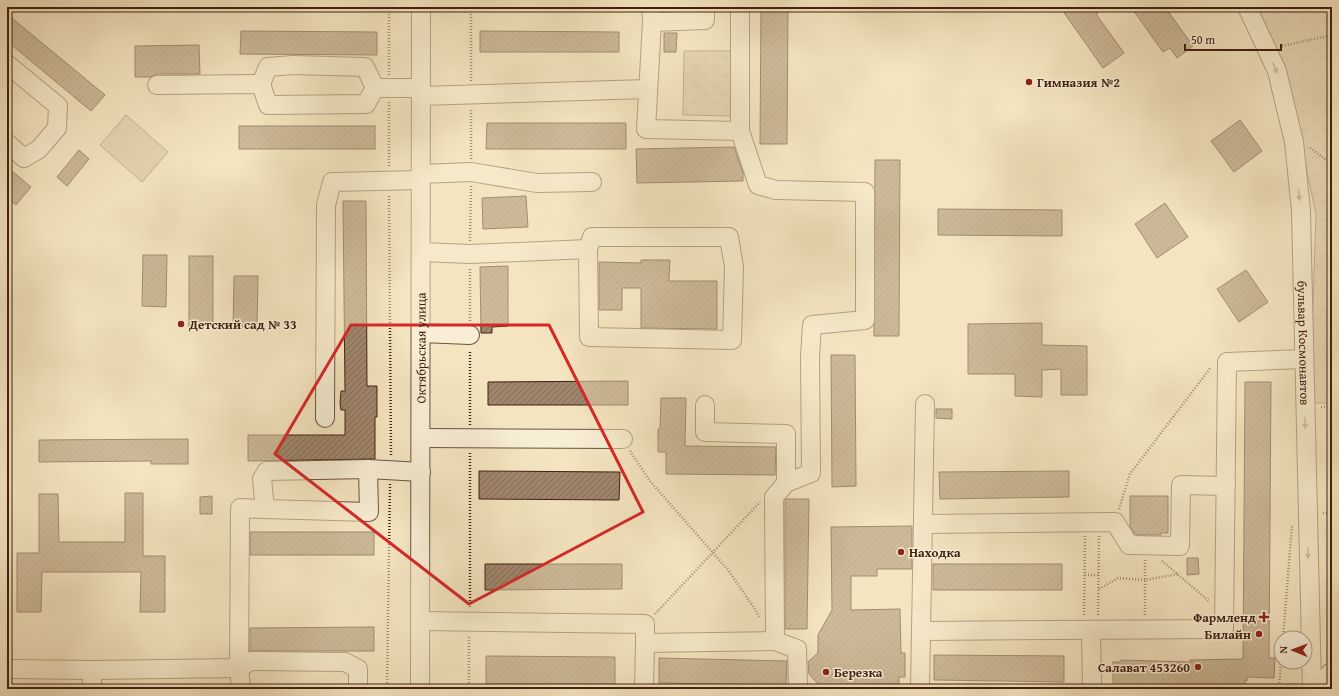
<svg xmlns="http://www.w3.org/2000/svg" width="1339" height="696" font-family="'Gentium Book Plus',serif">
<defs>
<pattern id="forest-crowns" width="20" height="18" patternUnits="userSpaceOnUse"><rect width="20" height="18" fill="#d6c4a2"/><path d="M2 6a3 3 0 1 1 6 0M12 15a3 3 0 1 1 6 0" fill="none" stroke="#b9a88a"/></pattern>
<pattern id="building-hatch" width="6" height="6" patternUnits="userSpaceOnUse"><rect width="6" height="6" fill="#9f866c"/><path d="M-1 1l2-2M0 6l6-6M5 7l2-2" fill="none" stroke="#836d57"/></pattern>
</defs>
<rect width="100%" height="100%" fill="#f4e5c0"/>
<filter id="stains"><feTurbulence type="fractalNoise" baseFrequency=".005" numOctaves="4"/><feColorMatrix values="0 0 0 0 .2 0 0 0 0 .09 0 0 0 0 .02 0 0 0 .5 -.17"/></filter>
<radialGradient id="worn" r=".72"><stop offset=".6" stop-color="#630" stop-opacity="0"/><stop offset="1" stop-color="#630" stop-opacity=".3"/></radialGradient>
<g fill="url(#forest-crowns)" stroke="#8c725a">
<polygon points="1258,7 1332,7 1332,403 1310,403 1316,214 1289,89"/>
<polygon points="684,51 733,51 732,116 683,115"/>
</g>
<polygon fill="#d6c4a2" stroke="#8c725a" points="126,115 168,152 142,182 100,145"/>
<g fill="url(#building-hatch)" stroke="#422011">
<polygon points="761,7 788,7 787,144 760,144"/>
<polygon points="1060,7 1106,7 1096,14 1124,53 1103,68"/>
<polygon points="1131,7 1165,7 1193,46 1177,58 1170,48 1163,52"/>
<polygon points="7,14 105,95 91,111 7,41"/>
<polygon points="241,31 377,32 377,55 240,54"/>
<polygon points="480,31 619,32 619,52 480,52"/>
<polygon points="664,33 677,33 676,52 664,52"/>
<polygon points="199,45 200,74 157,74 151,77 135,77 135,46"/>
<polygon points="1240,120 1262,151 1234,172 1211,141"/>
<polygon points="487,123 626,123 626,149 486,149"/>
<rect x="239" y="126" width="136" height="23"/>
<polygon points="734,147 743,173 743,181 637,183 636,149"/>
<polygon points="79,150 89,159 67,186 57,177"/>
<polygon points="875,160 900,160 899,336 874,336"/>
<polygon points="7,167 31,187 16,205 7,197"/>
<polygon points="526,196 528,227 483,229 482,198"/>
<polygon points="343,201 366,201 367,386 377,386 377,417 375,417 375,459 248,461 248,435 345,435 345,410 341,410 340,403 341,391 345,391"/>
<polygon points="1165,203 1188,237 1157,258 1135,224"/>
<polygon points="938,209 1062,210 1062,236 938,235"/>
<polygon points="143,255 167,255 166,307 142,306"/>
<rect x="189" y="256" width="24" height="72"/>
<polygon points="641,260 670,260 669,281 717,281 717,329 641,328 641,288 622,288 622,310 599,310 599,262 641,263"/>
<polygon points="508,266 508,326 492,327 492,333 481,333 480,267"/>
<polygon points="1246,270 1268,302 1239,322 1217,289"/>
<polygon points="234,276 258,276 257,327 233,327"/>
<polygon points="1042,323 1042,345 1087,346 1087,395 1061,395 1061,369 1042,370 1042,397 1015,396 1015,374 968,374 968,324"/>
<polygon points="831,355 855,355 856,486 832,487"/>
<polygon points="628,381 628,405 488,405 488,382"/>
<polygon points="1245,382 1271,382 1269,658 1275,658 1274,678 1247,677 1247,681 1245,680 1245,686 1238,686 1238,688 1170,689 1113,686 1113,662 1121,662 1121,660 1190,662 1190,660 1243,659"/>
<polygon points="661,398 686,398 685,446 776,447 775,475 666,474 666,452 658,452 658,429 660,429"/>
<polygon points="936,409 952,409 952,419 936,418"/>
<polygon points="188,439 188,464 151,464 151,461 39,462 39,440"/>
<polygon points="479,471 620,472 619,500 479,499"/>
<polygon points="1069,471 1069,497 940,499 939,472"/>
<polygon points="125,493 143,493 143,556 165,556 165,612 140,612 141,572 42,572 41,612 17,612 17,553 39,553 39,494 58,494 59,542 125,542"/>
<polygon points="212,496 212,514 200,514 200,497"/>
<polygon points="1130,496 1168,496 1168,533 1161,533 1161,535 1136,535 1136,533 1134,533 1130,526"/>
<polygon points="786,499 809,499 807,629 785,629 785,501"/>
<polygon points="912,526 912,569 877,569 877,576 851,576 851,610 900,609 901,653 905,653 905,677 899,677 899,684 819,685 809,674 808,662 818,653 818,635 832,610 831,527"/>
<rect x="250" y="532" width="124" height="23"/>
<polygon points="1187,558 1198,558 1199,574 1187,575"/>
<polygon points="485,564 622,564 622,589 485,590"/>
<rect x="933" y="564" width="129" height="26"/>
<polygon points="374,627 374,651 250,651 250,628"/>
<polygon points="934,655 1064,656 1064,682 934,680"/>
<polygon points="486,656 615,657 615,684 486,684"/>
<polygon points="659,658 787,661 786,685 659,683"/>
</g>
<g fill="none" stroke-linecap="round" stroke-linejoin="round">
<defs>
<g id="minor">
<polyline points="651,7 652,22 646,129 740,131 758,185 776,190 865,192 865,320 812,325 810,357 811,473 786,483 774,497 775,641 797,649 798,689"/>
<path id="s1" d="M 1247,7 L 1277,71 L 1294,142 L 1301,211 L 1312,689"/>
<polyline points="652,22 705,20 705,7"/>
<polyline points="7,64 58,106 57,128 39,149 24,158 7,143"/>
<polyline points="261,84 268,67 293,65 365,67 375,88"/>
<polyline points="157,85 261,84 268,105 366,104 375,88 421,88"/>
<polyline points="421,96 647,89"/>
<polyline points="740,131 740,7"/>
<polyline points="420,174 471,172 537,183 592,182"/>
<polygon points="592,237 729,237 734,267 732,340 589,337 588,249"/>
<polyline points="421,252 470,254 588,249"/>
<polyline points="421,333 470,335"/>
<polyline points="705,405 705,432 786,434 786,483"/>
<polyline points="325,418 326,205 332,182 420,180"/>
<polyline points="421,438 623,439"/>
<polyline points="265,509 369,512 368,469"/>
<polyline points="923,524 1115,522 1129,545 1180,546 1181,485 1226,486"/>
<polyline points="421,621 645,624 645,643 775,641"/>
<polyline points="1091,630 1092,689"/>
<polyline points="921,631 1224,629 1227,362 1304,359"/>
<polyline points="7,669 92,670"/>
<polyline points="92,689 92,670 239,668 240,508 265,509 262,479 267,471 368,469 421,472"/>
<polyline points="241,689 239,668 251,661 345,662 358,669 358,689"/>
<path id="s2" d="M 420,689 L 421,7"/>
<polyline points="644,689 645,643"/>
<polyline points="920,689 925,404"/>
</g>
<polyline id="major" points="1318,689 1332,674"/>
</defs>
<use href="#minor" stroke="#6e513d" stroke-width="20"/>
<use href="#major" stroke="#422011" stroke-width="24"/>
<g stroke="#422011" stroke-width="2.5" stroke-dasharray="1 2" stroke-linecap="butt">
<polyline points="1282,46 1332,35"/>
<polyline points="389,75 389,7"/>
<polyline points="471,81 471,7"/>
<polyline points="389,102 389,167"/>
<polyline points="1310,148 1332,164"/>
<polyline points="471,159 471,110"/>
<polyline points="389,196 391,457"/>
<polyline points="470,241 471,186"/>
<polyline points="470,321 470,268"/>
<polyline points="1321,407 1332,407"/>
<polyline points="470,425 470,350"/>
<polyline points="630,451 650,481 729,571 760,617"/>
<polyline points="1119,509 1130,474 1211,367"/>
<polyline points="1323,513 1332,513"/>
<polyline points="1145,560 1145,615"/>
<polyline points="1162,561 1210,602"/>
<polyline points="1085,575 1099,575"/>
<polyline points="1099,589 1118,578 1145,580 1178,574"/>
<polyline points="470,607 470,452"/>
<polyline points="655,614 760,502"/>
<polyline points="1084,615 1085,536"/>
<polyline points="1098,615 1099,536"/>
<polyline points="1283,638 1292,525"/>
<polyline points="387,689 390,484"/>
<polyline points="469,689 469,636"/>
<polyline points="1249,689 1297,684"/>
<polyline points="1279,689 1281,662"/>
</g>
<use href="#minor" stroke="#f8eed6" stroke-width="18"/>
<use href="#major" stroke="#f4e5c0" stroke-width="22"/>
</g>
<defs><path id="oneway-solid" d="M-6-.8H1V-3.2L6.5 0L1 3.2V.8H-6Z"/></defs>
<g fill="#a6917d">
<use href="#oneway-solid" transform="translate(1275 68) rotate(67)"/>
<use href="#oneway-solid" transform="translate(1299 195) rotate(84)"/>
<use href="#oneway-solid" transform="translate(1305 423) rotate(88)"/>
<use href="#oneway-solid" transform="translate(1308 553) rotate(88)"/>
</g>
<path d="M0 0H1339V696H0ZM 351,325 L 549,325 L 643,512 L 469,604 L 275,454 Z" fill="#f4e5c0" fill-opacity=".55" fill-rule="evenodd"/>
<path fill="none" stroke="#d62828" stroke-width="3" stroke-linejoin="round" d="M 351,325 L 549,325 L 643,512 L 469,604 L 275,454 Z"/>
<g fill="#8f2418" stroke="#f8eed6" stroke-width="1.5">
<circle cx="1029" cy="82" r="4"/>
<circle cx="181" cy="324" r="4"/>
<circle cx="901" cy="552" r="4"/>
<path d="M1262 611h4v4h4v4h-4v4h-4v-4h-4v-4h4z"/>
<circle cx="1259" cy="634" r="4"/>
<circle cx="1198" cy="667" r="4"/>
<circle cx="826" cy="672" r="4"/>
</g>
<g text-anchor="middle" stroke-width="3" stroke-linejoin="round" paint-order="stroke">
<g font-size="13" font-weight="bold" fill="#422011" stroke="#f8eed6" text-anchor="start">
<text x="1037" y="87">Гимназия №2</text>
<text x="189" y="329">Детский сад № 33</text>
<text x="909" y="557">Находка</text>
<text x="1256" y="622" text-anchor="end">Фармленд</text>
<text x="1251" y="639" text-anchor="end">Билайн</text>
<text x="1190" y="672" text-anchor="end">Салават 453260</text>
<text x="834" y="677">Березка</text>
</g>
<g font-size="13" fill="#422011" stroke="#f8eed6">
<text dy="5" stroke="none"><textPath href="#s1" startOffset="345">бульвар Космонавтов</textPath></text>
<text dy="5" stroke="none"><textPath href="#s2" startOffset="341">Октябрьская улица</textPath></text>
</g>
</g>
<rect width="1339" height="696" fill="none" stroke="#f4e5c0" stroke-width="24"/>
<rect x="8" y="8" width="1323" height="680" fill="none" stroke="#422011" stroke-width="2"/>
<rect x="12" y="12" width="1315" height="672" fill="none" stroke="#422011"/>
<g transform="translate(1293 650) rotate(271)"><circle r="19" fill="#f8eed6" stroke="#af9c87"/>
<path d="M0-3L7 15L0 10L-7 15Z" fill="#8f2418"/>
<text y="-6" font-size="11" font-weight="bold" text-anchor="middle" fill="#422011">N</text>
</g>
<path d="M1185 44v6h96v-6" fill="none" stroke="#422011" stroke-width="2"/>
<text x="1191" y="44" font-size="12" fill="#422011" stroke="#f8eed6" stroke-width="3" paint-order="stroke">50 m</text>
<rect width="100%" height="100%" filter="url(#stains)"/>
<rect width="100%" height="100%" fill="url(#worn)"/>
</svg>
